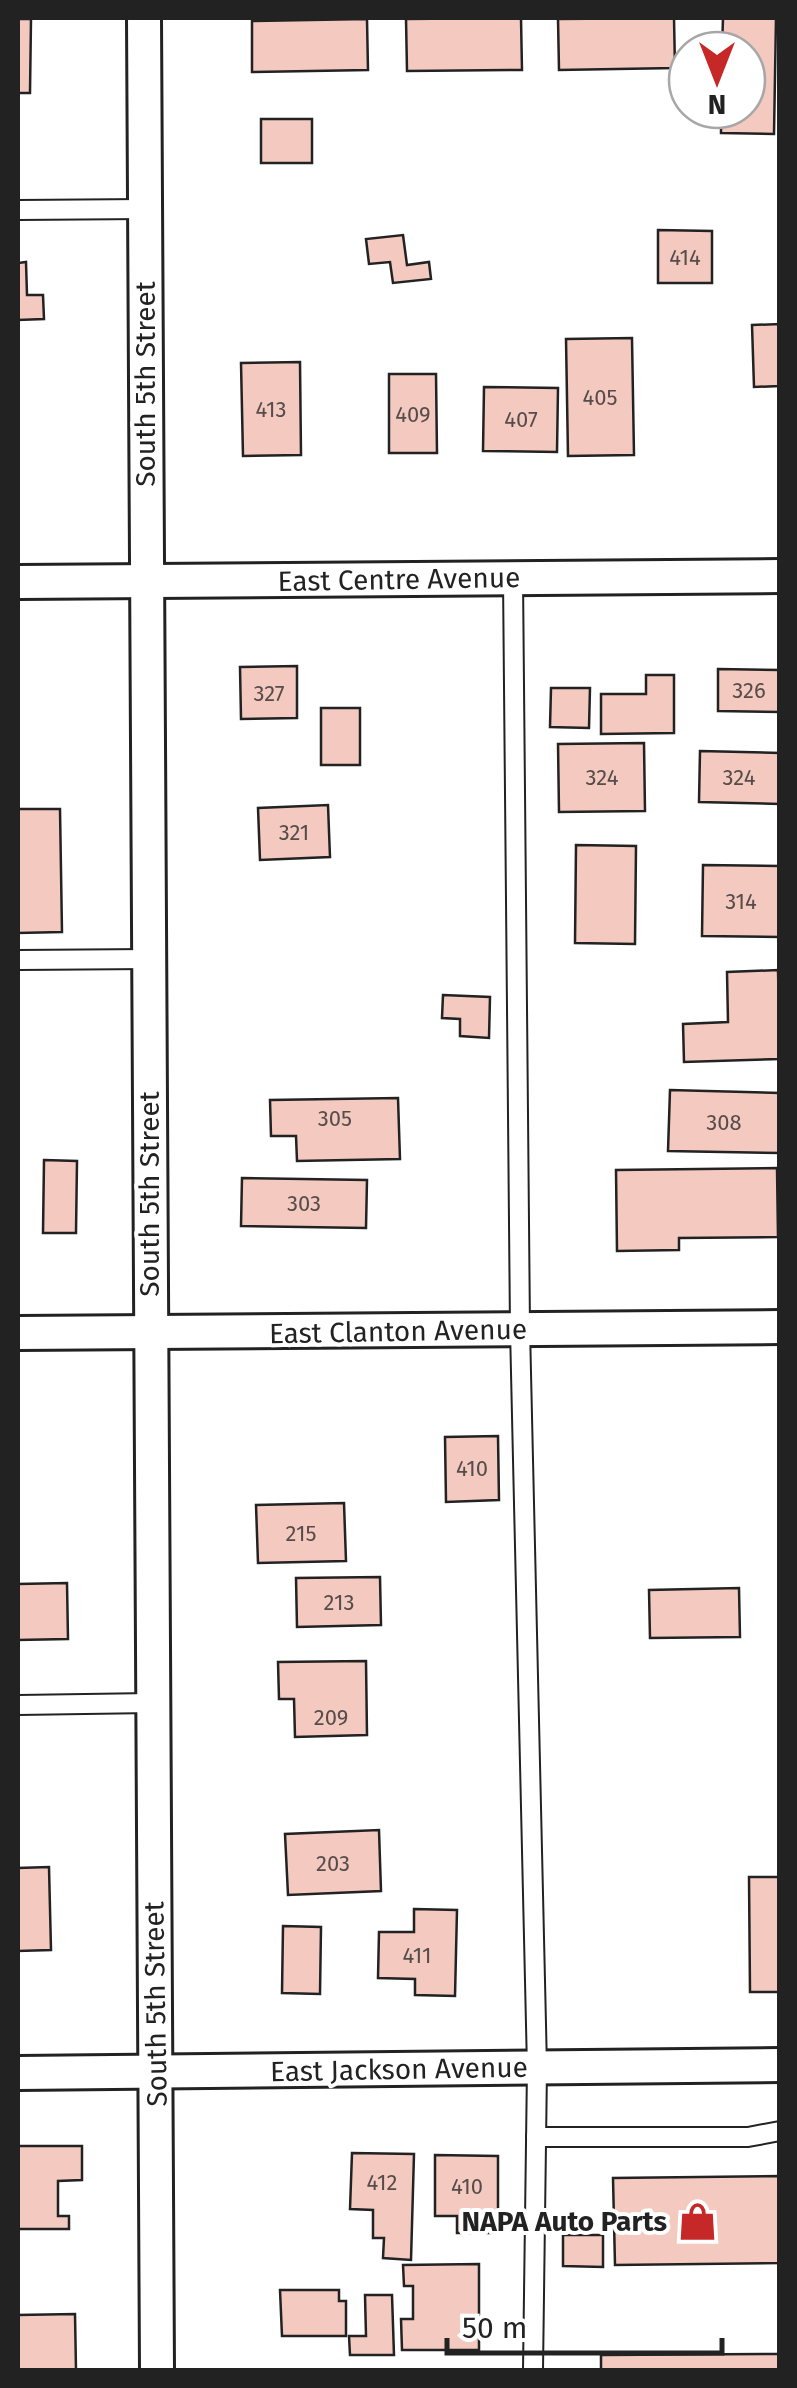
<svg xmlns="http://www.w3.org/2000/svg" width="797" height="2388" font-family="'Fira Sans',sans-serif">
<rect width="100%" height="100%" fill="#fff"/>
<g fill="#f3c9c0" stroke="#222" stroke-width="2.5">
<polygon points="521,18 522,70 407,71 406,19"/>
<polygon points="674,18 675,68 559,70 558,19"/>
<polygon points="723,18 776,18 774,134 721,133 721,110 747,110 747,50 722,50"/>
<polygon points="18,19 31,19 30,93 18,93"/>
<polygon points="367,19 368,70 252,72 252,21"/>
<rect x="261" y="119" width="51" height="44"/>
<polygon points="658,230 712,231 712,283 658,283"/>
<polygon points="403,235 407,265 429,262 431,279 393,283 390,262 369,264 366,239"/>
<polygon points="26,262 27,295 43,295 44,319 18,320 18,263"/>
<polygon points="780,324 780,386 754,387 752,325"/>
<polygon points="632,338 634,455 568,456 566,339"/>
<polygon points="300,362 301,455 243,456 241,363"/>
<polygon points="389,374 436,374 437,453 389,453"/>
<polygon points="484,387 558,388 557,452 483,451"/>
<polygon points="297,666 297,718 241,719 240,667"/>
<polygon points="718,669 780,670 780,712 718,711"/>
<polygon points="646,675 674,675 674,733 601,734 601,694 646,694"/>
<polygon points="551,688 590,688 589,728 550,727"/>
<rect x="321" y="708" width="39" height="57"/>
<polygon points="644,743 645,811 559,812 558,744"/>
<polygon points="700,751 780,753 780,804 699,802"/>
<polygon points="328,805 330,857 260,860 258,808"/>
<polygon points="18,809 60,809 62,932 18,933"/>
<polygon points="576,845 636,846 635,944 575,943"/>
<polygon points="703,865 780,866 780,937 702,936"/>
<polygon points="778,970 780,1059 684,1062 683,1024 728,1022 727,972"/>
<polygon points="443,995 490,997 489,1038 460,1036 460,1019 442,1018"/>
<polygon points="670,1090 780,1093 780,1153 668,1151"/>
<polygon points="398,1098 400,1159 297,1161 296,1136 271,1136 270,1100"/>
<polygon points="44,1160 77,1161 76,1233 43,1233"/>
<polygon points="777,1168 778,1237 679,1238 679,1250 617,1251 616,1170"/>
<polygon points="242,1178 367,1180 366,1228 241,1226"/>
<polygon points="498,1436 499,1500 446,1502 445,1437"/>
<polygon points="344,1503 346,1561 258,1563 256,1505"/>
<polygon points="380,1577 381,1625 297,1627 296,1578"/>
<polygon points="67,1583 68,1639 18,1640 18,1584"/>
<polygon points="739,1588 740,1637 650,1638 649,1590"/>
<polygon points="366,1661 367,1735 295,1737 294,1699 279,1699 278,1662"/>
<polygon points="379,1830 381,1891 288,1895 285,1834"/>
<polygon points="49,1867 51,1950 18,1951 18,1868"/>
<polygon points="749,1877 780,1877 780,1992 750,1992"/>
<polygon points="414,1909 457,1910 455,1996 415,1995 415,1979 378,1978 379,1932 414,1932"/>
<polygon points="283,1926 321,1927 320,1994 282,1993"/>
<polygon points="18,2146 82,2146 82,2180 58,2181 58,2216 69,2216 69,2229 18,2229"/>
<polygon points="352,2153 414,2154 411,2260 383,2258 384,2238 373,2238 373,2210 350,2209"/>
<polygon points="435,2155 498,2156 498,2233 457,2233 457,2216 435,2216"/>
<polygon points="780,2176 780,2263 615,2265 613,2178"/>
<polygon points="563,2235 603,2235 603,2267 563,2266"/>
<polygon points="479,2264 479,2350 402,2350 401,2319 413,2319 413,2286 404,2286 403,2265"/>
<polygon points="280,2290 339,2290 339,2301 346,2301 346,2336 282,2336"/>
<polygon points="365,2295 392,2295 394,2355 350,2355 349,2336 366,2336"/>
<polygon points="75,2314 76,2370 18,2370 18,2315"/>
<polygon points="780,2354 780,2370 601,2370 601,2355"/>
</g>
<g fill="none" stroke-linecap="round" stroke-linejoin="round">
<defs>
<g id="service">
<polyline points="18,210 145,209"/>
<polyline points="513,578 520,1329 537,2068 533,2370"/>
<polyline points="18,960 149,959"/>
<polyline points="18,1705 152,1703"/>
<polyline points="536,2137 748,2137 780,2131"/>
</g>
<g id="minor">
<polyline points="144,18 157,2370"/>
<polyline points="18,582 780,576"/>
<polyline points="18,1333 780,1327"/>
<polyline points="18,2073 780,2065"/>
</g>
</defs>
<use href="#service" stroke="#222" stroke-width="22"/>
<use href="#minor" stroke="#222" stroke-width="38"/>
<use href="#service" stroke="#fff" stroke-width="18"/>
<use href="#minor" stroke="#fff" stroke-width="32"/>
</g>
<defs>
<symbol id="shop-bare" viewBox="-9 -9 18 18"><path d="M-5-2.5h2.3a2.7 3.5 0 0 1 5.4 0H5L5.5 6h-11ZM-1.5-2.5h3a1.5 2.3 0 0 0-3 0Z" fill="#c62828" stroke="#fff" stroke-width="2.5" paint-order="stroke"/></symbol>
</defs>
<g fill-rule="evenodd">
<use href="#shop-bare" x="670" y="2194" width="55" height="55"/>
</g>
<g text-anchor="middle" stroke-width="8" stroke-linejoin="round" paint-order="stroke">
<g font-size="22" fill="#564c4a">
<text x="685" y="265">414</text>
<text x="600" y="405">405</text>
<text x="271" y="417">413</text>
<text x="413" y="422">409</text>
<text x="521" y="427">407</text>
<text x="749" y="698">326</text>
<text x="269" y="701">327</text>
<text x="602" y="785">324</text>
<text x="739" y="785">324</text>
<text x="294" y="840">321</text>
<text x="741" y="909">314</text>
<text x="335" y="1126">305</text>
<text x="724" y="1130">308</text>
<text x="304" y="1211">303</text>
<text x="472" y="1476">410</text>
<text x="301" y="1541">215</text>
<text x="339" y="1610">213</text>
<text x="331" y="1725">209</text>
<text x="333" y="1871">203</text>
<text x="417" y="1963">411</text>
<text x="382" y="2190">412</text>
<text x="467" y="2194">410</text>
</g>
<g font-size="28" fill="#222" stroke="#fff">
<text transform="translate(145 384) rotate(-90)" y="10">South 5th Street</text>
<text transform="translate(399 579) rotate(-1)" y="10">East Centre Avenue</text>
<text transform="translate(149 1194) rotate(-90)" y="10">South 5th Street</text>
<text transform="translate(398 1331) rotate(-1)" y="10">East Clanton Avenue</text>
<text transform="translate(155 2004) rotate(-91)" y="10">South 5th Street</text>
<text transform="translate(399 2069) rotate(-1)" y="10">East Jackson Avenue</text>
</g>
<g font-size="28" font-weight="bold" fill="#222" stroke="#fff" text-anchor="end">
<text x="667" y="2231">NAPA Auto Parts</text>
</g>
</g>
<rect width="797" height="2388" fill="none" stroke="#222222" stroke-width="40"/>
<g transform="translate(717 80) rotate(180)"><circle r="48" fill="#ffffff" stroke="#a7a7a7" stroke-width="2.5"/>
<path d="M0-8L18 38L0 25L-18 38Z" fill="#c62828"/>
<text y="-15" font-size="28" font-weight="bold" text-anchor="middle" fill="#222222">N</text>
</g>
<path d="M447 2338v15h275v-15" fill="none" stroke="#222222" stroke-width="5"/>
<text x="462" y="2338" font-size="30" fill="#222222" stroke="#ffffff" stroke-width="8" paint-order="stroke">50 m</text>
</svg>
